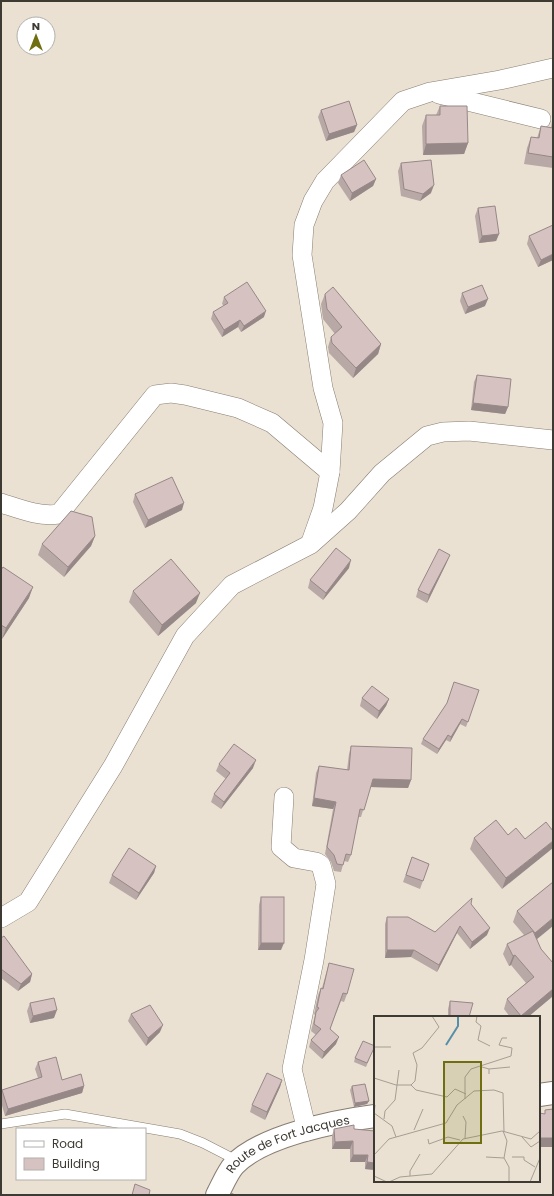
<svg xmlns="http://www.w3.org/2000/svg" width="554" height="1196" font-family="Poppins,sans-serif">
<rect width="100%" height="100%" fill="#eae1d2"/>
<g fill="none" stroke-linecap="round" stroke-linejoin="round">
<defs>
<polyline id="service" points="1,1124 65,1114 180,1134 203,1143 238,1161"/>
<g id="minor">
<polyline points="439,94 541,119"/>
<path d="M 1,503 C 20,509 39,517 59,514 L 155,395 L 171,393 L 185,395 L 238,408 L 272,423 L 330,472"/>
<polyline points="311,542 323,508 330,472 333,423 323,388 302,255 304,225 313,201 325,181 403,101 430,92 500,80 553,68"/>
<polyline points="284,797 281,847 294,858 316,862 321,865 326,884 314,960 292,1069 307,1131"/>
<polyline points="1,918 28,902 113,766 185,636 232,585 311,544 348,511 382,473 427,436 443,432 469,431 553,440"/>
</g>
<g id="tertiary">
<polyline points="539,1095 553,1093"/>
<path id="s1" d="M 217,1195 C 222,1186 227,1173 234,1165 C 261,1136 336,1121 375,1116"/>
</g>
</defs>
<use href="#service" stroke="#867d71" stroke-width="10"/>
<use href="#minor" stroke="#867d71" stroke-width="20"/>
<use href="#tertiary" stroke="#867d71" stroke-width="24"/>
<use href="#service" stroke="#fff" stroke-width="9"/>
<use href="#minor" stroke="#fff" stroke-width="19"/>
<use href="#tertiary" stroke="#fff" stroke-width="22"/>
</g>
<g fill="#b8a8a6">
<polygon points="440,106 468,143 464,154 423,155 422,126 426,115 436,115"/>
<polygon points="321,110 357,125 354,132 326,141 318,117"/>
<polygon points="553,114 553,168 524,164 527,148 531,137 537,138 541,126 551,128"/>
<polygon points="401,163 431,193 420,201 401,196 398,171"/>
<polygon points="341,175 376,179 373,186 350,201 338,183"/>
<polygon points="478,208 499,234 496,241 479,243 475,216"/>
<polygon points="529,236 553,260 538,267 527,244"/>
<polygon points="462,293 485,306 465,314 460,301"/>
<polygon points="325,294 381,344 378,354 353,378 329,353 328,347 331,337 335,334 323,319 321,304"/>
<polygon points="224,297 264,317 241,332 238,327 222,337 211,319 213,312 224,306 222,304"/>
<polygon points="477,375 508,407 505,414 471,410 474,382"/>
<polygon points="135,494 182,510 145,528 133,502"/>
<polygon points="95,536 91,546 64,577 38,555 42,544"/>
<polygon points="447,562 427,603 416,597 418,590"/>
<polygon points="349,568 323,600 308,588 310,580"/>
<polygon points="1,570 29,598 2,639 1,638"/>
<polygon points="133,591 196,603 158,636 129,602"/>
<polygon points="479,690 466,727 460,724 450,742 446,740 437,754 421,744 423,739"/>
<polygon points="362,698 389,699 386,706 377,719 360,706"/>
<polygon points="351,746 411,780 408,788 370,787 361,817 358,817 351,855 348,862 344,861 341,872 334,871 331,862 325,854 333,809 312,806 316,773 319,766 347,770 349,754"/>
<polygon points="219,764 253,768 221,809 211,802 214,794 226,779 216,771"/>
<polygon points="508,835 525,839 502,889 470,849 474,838"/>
<polygon points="412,857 429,864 420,889 403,882"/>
<polygon points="156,866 154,873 136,900 109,883 112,875"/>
<polygon points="553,882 537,939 553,996 528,1017 510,1017 504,1009 507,999 526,983 511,965 509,966 503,954 507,944 524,935 513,922 517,911"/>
<polygon points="261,897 281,950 258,950 259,905"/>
<polygon points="471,904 487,935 470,949 457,933 437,972 411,957 385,958 385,924 387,917 435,932"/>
<polygon points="1,938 32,974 30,982 18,991 1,978"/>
<polygon points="329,963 347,994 344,1002 341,1001 330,1029 336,1044 322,1059 309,1047 311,1040 316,1035 311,1031 315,1015 314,1014 318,995 321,988 322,988"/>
<polygon points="450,1001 469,1017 448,1017 448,1009"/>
<polygon points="30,1003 54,1018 30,1023 27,1011"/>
<polygon points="131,1014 160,1032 146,1046 128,1021"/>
<polygon points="373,1050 366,1067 354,1062 355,1058"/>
<polygon points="38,1062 62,1080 84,1086 82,1093 5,1116 1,1102 1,1092 2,1090 38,1078 35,1069"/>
<polygon points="282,1080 280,1087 265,1120 250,1112 252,1105"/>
<polygon points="352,1086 369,1101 367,1104 354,1107 350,1090"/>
<polygon points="334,1129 354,1129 375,1170 365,1169 365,1162 350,1162 350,1149 332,1149 332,1136"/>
</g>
<g fill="#968887">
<polygon points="357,125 354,132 326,141 329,134"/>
<polygon points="468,143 464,154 423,155 426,144"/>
<polygon points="376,179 373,186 350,201 352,193"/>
<polygon points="434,185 431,193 420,201 423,194"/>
<polygon points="499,234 496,241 479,243 482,236"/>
<polygon points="553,254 553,260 538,267 541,260"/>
<polygon points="488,299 485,306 465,314 468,307"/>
<polygon points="266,311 264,317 241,332 244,326"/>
<polygon points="240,320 238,327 222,337 224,330"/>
<polygon points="381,344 378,354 353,378 356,368"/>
<polygon points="473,403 508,407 505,414 471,410"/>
<polygon points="184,503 182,510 145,528 148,520"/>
<polygon points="95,536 91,546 64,577 68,567"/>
<polygon points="450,555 447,562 427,603 429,595"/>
<polygon points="351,560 349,568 323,600 326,593"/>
<polygon points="33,587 29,598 2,639 6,628"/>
<polygon points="200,593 196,603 158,636 162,625"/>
<polygon points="389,699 386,706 377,719 379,711"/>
<polygon points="462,719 460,724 450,742 451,737"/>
<polygon points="448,735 446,740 437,754 439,749"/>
<polygon points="256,760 253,768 221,809 224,802"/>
<polygon points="373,779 411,780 408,788 370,787"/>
<polygon points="314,798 336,802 333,809 312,806"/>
<polygon points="553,841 553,848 502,889 506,878"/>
<polygon points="156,866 154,873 136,900 139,893"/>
<polygon points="553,918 553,926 531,944 535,933"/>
<polygon points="460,926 457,933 437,972 439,965"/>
<polygon points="490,928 487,935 470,949 472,942"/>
<polygon points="261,943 284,943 281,950 258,950"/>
<polygon points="387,950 414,950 411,957 385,958"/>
<polygon points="515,955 511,965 509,966 513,956"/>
<polygon points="32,974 30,982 18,991 21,984"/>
<polygon points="553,989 553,996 528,1017 521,1017 521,1016"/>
<polygon points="57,1010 54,1018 30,1023 33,1016"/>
<polygon points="163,1025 160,1032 146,1046 148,1038"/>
<polygon points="339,1037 336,1044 322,1059 324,1052"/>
<polygon points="282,1080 280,1087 265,1120 267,1112"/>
<polygon points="84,1086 82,1093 5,1116 8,1109"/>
<polygon points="369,1101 367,1104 354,1107 355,1103"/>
<rect x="539" y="1138" width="14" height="9"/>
<polygon points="353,1141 350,1149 332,1149 335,1142"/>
<polygon points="353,1155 368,1155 365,1162 350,1162"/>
<polygon points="367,1162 375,1163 375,1170 365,1169"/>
</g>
<g fill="#d6c3c1" stroke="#968887">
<polygon points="349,101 357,125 329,134 321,110"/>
<polygon points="440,106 467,106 468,143 426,144 426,115 440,115"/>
<polygon points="541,126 553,128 553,157 528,153 531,137 539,138"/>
<polygon points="364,160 376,179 352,193 341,175"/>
<polygon points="431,160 434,185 423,194 404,189 401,163"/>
<polygon points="495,206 499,234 482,236 478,208"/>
<polygon points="553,225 553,254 541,260 529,236"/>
<polygon points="247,282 266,311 244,326 240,320 224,330 213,312 228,303 224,297"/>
<polygon points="482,285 488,299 468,307 462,293"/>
<polygon points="333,287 381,344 356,368 332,343 331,337 342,327 327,309 325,294"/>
<polygon points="477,375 511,379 508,407 473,403"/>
<polygon points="172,477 184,503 148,520 135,494"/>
<polygon points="71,511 92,517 95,536 68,567 42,544"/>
<polygon points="336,548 351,560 326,593 310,580"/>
<polygon points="439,549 450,555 429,595 418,590"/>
<polygon points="171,559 200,593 162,625 133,591"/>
<polygon points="3,567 33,587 6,628 1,625 1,570"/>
<polygon points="454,682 479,690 468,722 462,719 451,737 448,735 439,749 423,739 447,703"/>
<polygon points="372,686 389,699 379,711 362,698"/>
<polygon points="234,744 256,760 224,802 214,794 230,773 219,764"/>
<polygon points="351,746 412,748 411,780 373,779 364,810 360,809 351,855 346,854 343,865 337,864 334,855 327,847 336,802 314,798 319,766 349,770"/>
<polygon points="496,820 508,835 516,828 525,839 546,822 553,831 553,841 506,878 474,838"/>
<polygon points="129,848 156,866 139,893 112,875"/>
<polygon points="412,857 429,864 423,881 406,875"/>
<polygon points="553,882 553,918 535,933 517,911"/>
<rect x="261" y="897" width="23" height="46"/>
<polygon points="472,898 471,904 490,928 472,942 460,926 439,965 414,950 387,950 387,917 408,917 435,932"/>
<polygon points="533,931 541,949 553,963 553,989 521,1016 507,999 534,977 515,955 513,956 507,944"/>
<polygon points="4,936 32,974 21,984 1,969 1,938"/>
<polygon points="329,963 354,969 347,994 343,993 330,1029 339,1037 324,1052 311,1040 321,1029 314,1024 316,1012 319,1008 317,1007 321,988 323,989"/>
<polygon points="54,998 57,1010 33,1016 30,1003"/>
<polygon points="450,1001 473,1003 469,1017 450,1017"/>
<polygon points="150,1005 163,1025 148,1038 131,1014"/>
<polygon points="363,1041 375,1046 367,1063 355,1058"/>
<polygon points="56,1057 62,1080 81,1074 84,1086 8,1109 2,1090 42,1077 38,1062"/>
<polygon points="267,1073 282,1080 267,1112 252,1105"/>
<polygon points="365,1084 369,1101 355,1103 352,1086"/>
<polygon points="553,1109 553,1138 539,1138 539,1113 545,1114 545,1110"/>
<polygon points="354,1125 354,1129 375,1131 375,1163 367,1162 368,1155 353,1155 353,1141 335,1142 334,1129"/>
<polygon points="135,1184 150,1190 149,1195 132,1195"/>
<polygon points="231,1193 235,1195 229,1195"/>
</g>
<g text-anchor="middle" stroke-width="3" stroke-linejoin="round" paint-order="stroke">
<g font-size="12" fill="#3d3933" stroke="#fff">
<text dy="4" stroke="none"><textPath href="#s1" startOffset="93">Route de Fort Jacques</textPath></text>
</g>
</g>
<g transform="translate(374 1016)">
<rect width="166" height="166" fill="#eae1d2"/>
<path fill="none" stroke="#578fa9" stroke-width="2" d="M 72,29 L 84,10 L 84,0"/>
<path fill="none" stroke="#a59e92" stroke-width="1" d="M 103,0 L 102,6 L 107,10 L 104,24 L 116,30M 0,31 L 17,31M 108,51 L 115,53 L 115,58M 115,53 L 136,51M 0,62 L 22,69 L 37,69 L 41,65 L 43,49 L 39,37 L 48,32 L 65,11 L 58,0M 37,69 L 42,74 L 73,81 L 81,73 L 92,78M 91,83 L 91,61 L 97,53 L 137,40 L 138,32 L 125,29 L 128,22 L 133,22M 1,89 L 0,97 L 18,110 L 22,121M 89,100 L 92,106 L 91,122M 10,103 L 11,95 L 21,84 L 25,54M 40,114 L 49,93M 129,115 L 133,125 L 130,142 L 135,151 L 135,166M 148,121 L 157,131 L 166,125M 54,123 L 55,128 L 74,121 L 86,124M 0,139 L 15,123 L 72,107 L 83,89 L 100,75 L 120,74 L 129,77 L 130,116M 112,141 L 130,142M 138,141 L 150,141 L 150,144 L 161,151M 0,160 L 13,166M 36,160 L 36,155 L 46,138M 15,166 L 26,161 L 58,158 L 89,123 L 128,115 L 157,123 L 166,115M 156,166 L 166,142"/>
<path fill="#6f6f11" fill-opacity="0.15" stroke="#6f6f11" stroke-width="2" d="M 70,46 L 107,46 L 107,127 L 70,127 Z"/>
<rect width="166" height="166" fill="none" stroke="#3d3933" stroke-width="2"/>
</g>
<rect width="554" height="1196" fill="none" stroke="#3d3933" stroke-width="4"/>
<rect x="16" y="1128" width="130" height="52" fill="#ffffff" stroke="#b1b0ad"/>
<rect x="24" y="1141" width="20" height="6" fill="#ffffff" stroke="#b1b0ad"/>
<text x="52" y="1148" font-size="12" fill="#3d3933">Road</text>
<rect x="24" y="1158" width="20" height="12" fill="#d6c3c1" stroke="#b1b0ad"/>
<text x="52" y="1168" font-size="12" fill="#3d3933">Building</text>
<g transform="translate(36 36)"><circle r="19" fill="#ffffff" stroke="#b1b0ad"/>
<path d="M0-3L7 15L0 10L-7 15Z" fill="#6f6f11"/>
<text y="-6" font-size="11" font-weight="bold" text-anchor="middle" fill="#3d3933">N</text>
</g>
</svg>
